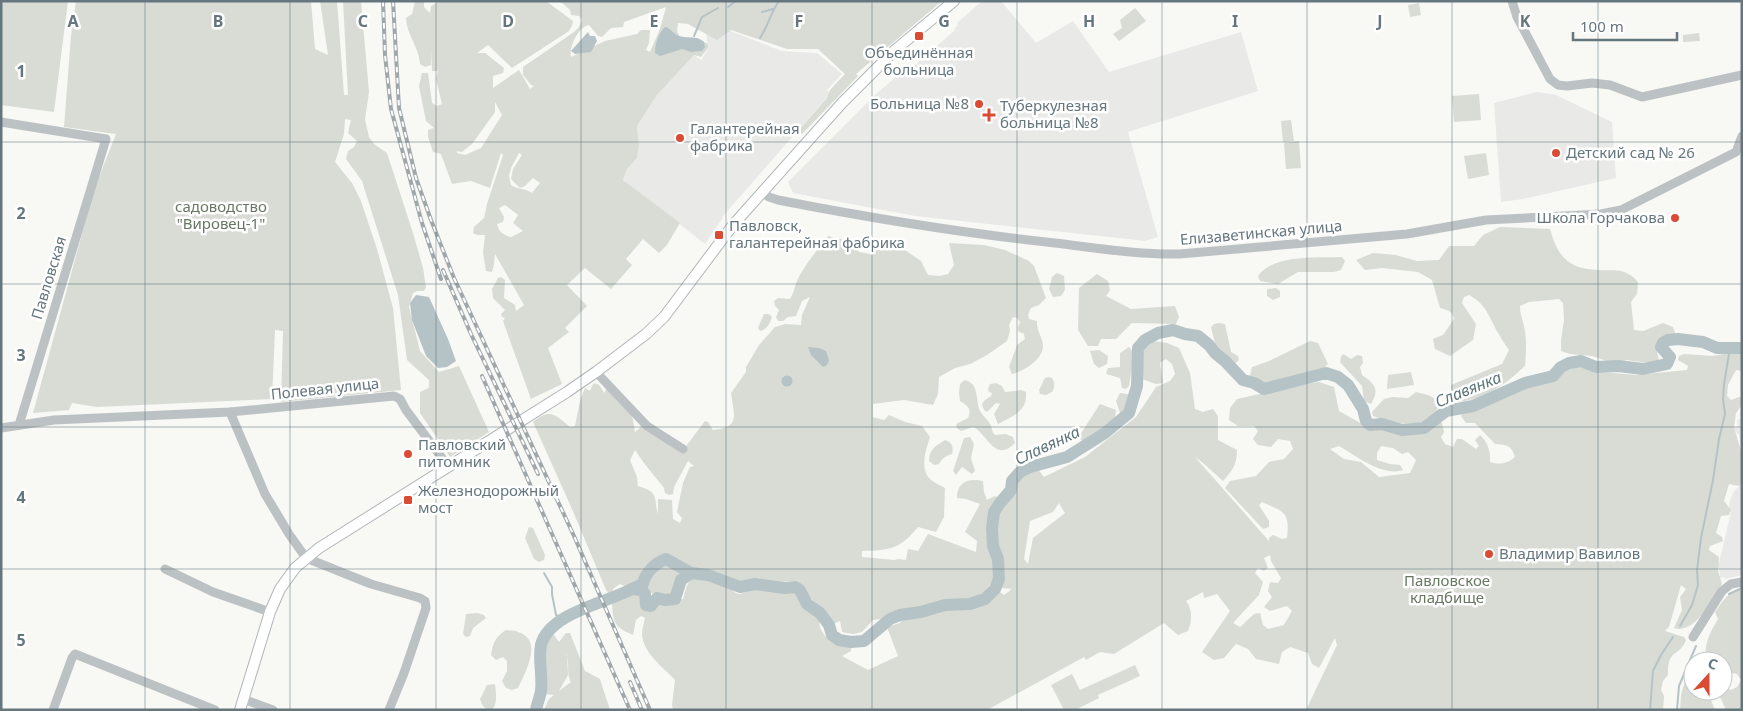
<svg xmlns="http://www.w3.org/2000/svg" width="1743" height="711" font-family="'Noto Sans',sans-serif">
<rect width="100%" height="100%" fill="#f8f8f5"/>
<g fill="#e9e9e8">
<polygon points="982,1 1001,1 1036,43 1073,21 1109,72 1241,32 1258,91 1128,132 1158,237 1145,241 1137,240 915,216 793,193 788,182 876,94 896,77 897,78 902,75 903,76 955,30 954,29 958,25 957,23"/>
<polygon points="728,30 782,51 817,53 842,74 827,90 830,94 723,216 722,219 705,244 623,180 627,169 637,158 639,146 637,126 657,95 694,55 701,60 708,50 706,31"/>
<polygon points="1537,92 1556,95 1612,122 1616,178 1523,199 1501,202 1494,103"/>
<polygon points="1742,413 1742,444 1741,445 1739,434 1737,434 1734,428 1738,426 1737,420 1741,419 1740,414"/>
<polygon points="1742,484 1742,575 1725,579 1724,577 1720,578 1719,568 1712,566 1713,562 1719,563 1731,512 1728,511 1730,500 1734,491"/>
</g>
<g fill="#d8dcd5" fill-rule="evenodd">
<polygon points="1,1 68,1 54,112 1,105"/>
<polygon points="76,1 311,1 315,49 328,55 320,1 337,1 344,95 348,95 343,1 361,1 369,92 365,120 369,137 374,144 387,153 413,233 423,268 426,287 424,291 417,291 413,293 409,307 420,351 439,372 459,366 489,432 450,457 420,413 420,392 429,388 429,380 407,360 398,295 362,181 346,159 348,151 354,147 357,141 348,133 351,120 345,119 344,134 335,162 352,183 361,201 377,249 393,308 401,390 281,402 283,331 275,330 272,399 97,407 72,403 69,410 33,413 94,190 116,134 64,127 71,36"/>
<path d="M 415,1 L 424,1 L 424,7 L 430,13 L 431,6 L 439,1 L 546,1 L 573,21 L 572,26 L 569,31 L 512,68 L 488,45 L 477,53 L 485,53 L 504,68 L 503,73 L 493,76 L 493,88 L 519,70 L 530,89 L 534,86 L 531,85 L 523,75 L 523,67 L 574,32 L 579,27 L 582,20 L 579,16 L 571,15 L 570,10 L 560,1 L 942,1 L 856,74 L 858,76 L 802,134 L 799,130 L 827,98 L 830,90 L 845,74 L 818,49 L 787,49 L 731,30 L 717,40 L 688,24 L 678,23 L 677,31 L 681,39 L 697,38 L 708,44 L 708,48 L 701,57 L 694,55 L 657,95 L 637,126 L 639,146 L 637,158 L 627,169 L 623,180 L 680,223 L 667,245 L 659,253 L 643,239 L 626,259 L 632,265 L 611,289 L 585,268 L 567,285 L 587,306 L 565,328 L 569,332 L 548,348 L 562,384 L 531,399 L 503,321 L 505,318 L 502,317 L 501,314 L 505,310 L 493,298 L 492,289 L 498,278 L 501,277 L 505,280 L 504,298 L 515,305 L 516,311 L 524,305 L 495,254 L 494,264 L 492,272 L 486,271 L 483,253 L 485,235 L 477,235 L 473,233 L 474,227 L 484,218 L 487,204 L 503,155 L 501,153 L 490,188 L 471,181 L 452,184 L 441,154 L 433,152 L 428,137 L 428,130 L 434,128 L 426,121 L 419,86 L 422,73 L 428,73 L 432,103 L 437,106 L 442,104 L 436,79 L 438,71 L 432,71 L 431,51 L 431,65 L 425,67 L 420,64 C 419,47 406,33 406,18 L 412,14 ZM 666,7 L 660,29 L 650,52 L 646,50 L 649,43 L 650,30 L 641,30 L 637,34 L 605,41 L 571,57 C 569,47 578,27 589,25 L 598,36 L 602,37 L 611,28 L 623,27 L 624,22 ZM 495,102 L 502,115 L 481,148 L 465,155 L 457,153 L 457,151 L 462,152 L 472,144 L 495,112 ZM 519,153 L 522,155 L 513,169 L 511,179 L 520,188 L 525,186 L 533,178 L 540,183 L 532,193 C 525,188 518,190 511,185 L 509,176 L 511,168 ZM 505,205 L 518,215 L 513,223 L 523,231 L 511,237 C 503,235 499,232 497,224 L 503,222 L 504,217 L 499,208 Z"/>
<polygon points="1419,3 1421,15 1410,17 1408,5"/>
<polygon points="1135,8 1146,21 1119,41 1113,34 1122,28 1120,20"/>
<polygon points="1699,33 1700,41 1683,42 1683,35"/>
<polygon points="1479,94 1481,120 1454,122 1452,96"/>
<polygon points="1291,120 1294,141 1283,142 1281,121"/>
<polygon points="1299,141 1301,168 1286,169 1284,143"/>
<polygon points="1486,153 1489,175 1468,179 1464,156"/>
<path d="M 1500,227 L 1550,229 C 1558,257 1568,269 1599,270 C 1616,271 1625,267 1638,282 L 1637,294 L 1631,302 L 1634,330 L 1643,331 L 1663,323 L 1673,327 L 1676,336 L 1661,341 L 1656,346 L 1659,361 L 1648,363 L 1627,360 L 1612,363 L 1592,356 L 1570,354 L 1561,351 L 1561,340 L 1564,320 L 1563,303 L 1559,299 L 1529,302 L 1520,306 C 1520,314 1522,318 1524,326 C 1527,339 1526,353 1525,366 C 1506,384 1484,400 1457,402 L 1451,396 L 1451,385 L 1502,364 L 1509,350 C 1506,345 1502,341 1500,336 C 1489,319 1488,305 1469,295 L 1464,297 L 1462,303 L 1476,324 L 1473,340 L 1450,356 L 1435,349 L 1433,339 L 1443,335 L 1454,319 C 1453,311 1447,310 1440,308 L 1432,280 L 1418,272 L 1382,268 L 1365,270 L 1356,260 L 1373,253 L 1396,255 L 1417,261 L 1439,260 L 1449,246 L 1474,246 L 1483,235 Z"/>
<path d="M 828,236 L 856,243 L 859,252 L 870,254 L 879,246 L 891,244 L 905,250 L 921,261 L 928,275 L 940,276 L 948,274 L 954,265 L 949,243 L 984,245 L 1005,250 L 1029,261 L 1034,266 L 1046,298 L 1039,305 L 1031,308 L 1028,315 L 1029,319 L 1037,321 C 1036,330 1042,336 1043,345 C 1044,359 1024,371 1012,374 L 1009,367 L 1017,345 L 1025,339 L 1024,334 L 1018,331 L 1018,327 L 1020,322 L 1017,318 L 1013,317 L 1009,325 L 1010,331 L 1007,341 L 987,355 L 970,364 L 955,368 L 939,377 L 938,394 L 933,405 L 904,400 L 873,404 L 873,417 L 884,420 L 889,415 L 905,422 L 922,426 L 930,437 C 926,450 919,469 931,480 C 935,483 941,486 945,488 L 944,517 L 936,532 L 918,527 C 899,550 890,550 862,551 L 862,557 L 894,560 L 899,559 L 906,560 L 908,549 L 918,551 L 928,534 L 976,552 L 977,541 L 965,532 L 980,504 L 966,499 L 957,498 C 957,481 969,478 983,481 L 984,492 L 987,500 L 995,496 L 1004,501 C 1018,487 1016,476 1037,468 L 1044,477 L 1085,457 L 1136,417 L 1156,387 L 1170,381 L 1175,374 L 1172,364 L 1166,359 L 1160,363 L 1163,383 L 1156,384 L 1142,379 L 1144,349 L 1152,341 L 1167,343 L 1179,348 L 1190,373 L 1195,409 L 1203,412 L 1213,409 L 1218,416 L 1218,440 L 1237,450 C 1237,465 1232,471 1223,481 L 1203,463 L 1195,457 L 1269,541 L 1269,538 L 1273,535 L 1282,539 L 1287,538 C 1290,511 1284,512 1262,502 L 1259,505 L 1269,521 L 1269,527 L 1263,529 L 1225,488 L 1230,481 L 1256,476 L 1269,462 L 1284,459 L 1293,449 L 1290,441 L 1278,439 L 1271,447 L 1258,445 L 1253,439 L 1258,431 L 1254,426 L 1238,426 L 1229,420 L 1230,408 L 1237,399 L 1304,384 L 1319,382 L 1334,387 L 1339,411 L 1371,429 L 1383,428 L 1403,433 L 1418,433 L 1440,421 L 1442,423 L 1444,432 L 1441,437 L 1445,444 L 1453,447 L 1457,439 L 1462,439 L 1476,449 L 1479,446 L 1475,440 L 1480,435 C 1487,441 1491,452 1490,462 C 1500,465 1507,464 1515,457 C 1511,444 1506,445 1495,444 L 1475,423 L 1466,423 L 1461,416 L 1464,411 L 1526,387 L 1553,380 L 1569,367 L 1583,364 L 1601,372 L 1636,375 L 1687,370 L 1688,366 L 1678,360 L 1679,356 L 1684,354 L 1712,356 L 1740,351 L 1742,353 L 1742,371 L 1736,370 L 1728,385 L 1727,396 L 1731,400 L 1739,397 L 1742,398 L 1742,405 L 1736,413 L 1734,427 L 1742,454 L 1742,484 L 1739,486 L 1729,484 L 1724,501 L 1731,510 L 1729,515 L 1721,516 L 1716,533 L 1722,537 L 1723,541 L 1710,546 L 1709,550 L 1719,557 L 1718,571 L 1722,584 C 1712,599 1695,635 1674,628 L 1682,610 L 1680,597 L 1686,589 L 1681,585 L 1669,627 L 1665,631 L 1684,637 L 1686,640 C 1680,657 1667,648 1668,675 L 1663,681 L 1661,690 L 1664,696 L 1663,710 L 1306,710 L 1337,645 L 1335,638 L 1319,668 L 1312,664 L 1308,653 L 1290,647 L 1282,652 L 1279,664 L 1256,659 L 1248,649 L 1236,644 L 1224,658 L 1214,660 L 1202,652 L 1230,611 L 1217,594 L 1204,598 L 1203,592 L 1186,601 C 1193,610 1192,621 1188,631 L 1178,635 L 1164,623 L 1114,654 L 1100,652 L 1086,660 L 1084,657 L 987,710 L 673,710 L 672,705 L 675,680 C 663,667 643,653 642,634 C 642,629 644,623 645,618 L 641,616 L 636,620 L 633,635 C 615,627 613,624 612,603 C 619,600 636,587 642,596 C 645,600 643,606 647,611 L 652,612 L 657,608 L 655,602 L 683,599 C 685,593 686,585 690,581 C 698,572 718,581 726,585 C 731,588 733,593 739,594 C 744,594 748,590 753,589 C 768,587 781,593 796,593 L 806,608 L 815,614 L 819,619 L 820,628 L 825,636 L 836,642 L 852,645 L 851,651 L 842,656 L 868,670 L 898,656 L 887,627 L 900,623 L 905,610 L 881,619 L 873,620 L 862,632 L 853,634 L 842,632 L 840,621 L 833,624 L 810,597 L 805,586 L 797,581 L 745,582 L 733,581 L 715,573 L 694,570 L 683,575 L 678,581 L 676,593 C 664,602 649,593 640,584 L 626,587 L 620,584 L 614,588 L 610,595 L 606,590 L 572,509 L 533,422 C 549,408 555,414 570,427 L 575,426 L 580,401 L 585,388 L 590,391 L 593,384 C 599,382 601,388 604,393 L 607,388 L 632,415 L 635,432 L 641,427 L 681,453 L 705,421 L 708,422 L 713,430 C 741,427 734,416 731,393 L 746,372 L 746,367 L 759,345 L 775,327 L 785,324 L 801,325 L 802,315 L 810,297 L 802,301 L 796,316 L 788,317 L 783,321 L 778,321 L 776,317 L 779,310 L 775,306 L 774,301 L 778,298 L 790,299 C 794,293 794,288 797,281 C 804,265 817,251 828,236 ZM 1339,446 C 1356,456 1383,477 1403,470 L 1400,465 L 1390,464 L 1377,460 L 1377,453 L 1381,446 L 1393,448 L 1402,454 L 1408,452 L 1416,460 L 1410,473 L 1379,477 L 1361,462 L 1344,459 L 1330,449 ZM 635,450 L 644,463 L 664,488 L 665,493 L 669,495 L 673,494 L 674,487 L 688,461 L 694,466 L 690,467 L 683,483 L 677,512 L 682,518 L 680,523 L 673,519 L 672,500 L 658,499 L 658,514 C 653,496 660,493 638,486 L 637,477 L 630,460 ZM 1059,503 L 1065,513 L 1033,538 L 1028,564 L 1024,559 L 1030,521 L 1053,512 ZM 1270,555 L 1271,561 L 1281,578 L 1278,583 L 1270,582 L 1268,591 L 1272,597 L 1264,607 L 1270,611 L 1287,606 L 1292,611 L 1284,625 L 1268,629 L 1263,625 L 1260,613 L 1254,614 L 1240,627 L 1233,623 L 1259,595 L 1263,582 L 1255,573 L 1258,568 L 1264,571 L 1268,568 L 1264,558 ZM 992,582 L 1002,588 L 1012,589 L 1004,595 L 997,590 C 989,596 986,603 977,608 L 970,600 L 981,596 Z"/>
<path d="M 1342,257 L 1345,261 L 1341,270 L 1334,272 L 1298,272 L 1278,284 L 1260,281 L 1258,276 C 1273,254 1318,258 1342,257 Z"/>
<polygon points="1057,273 1064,276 1065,290 1061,296 1053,297 1049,289 1052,277"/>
<polygon points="1097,274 1108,281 1110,290 1106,296 1131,309 1175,306 1179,317 1176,324 1132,323 1116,339 1101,339 1098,346 1088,346 1078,330 1079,288"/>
<polygon points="1276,288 1280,291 1280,297 1273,300 1267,296 1267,289"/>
<path d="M 764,314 L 769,314 L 772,317 C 770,323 767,330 760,331 L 758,328 Z"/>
<polygon points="1219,323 1225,324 1231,352 1238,356 1239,360 1233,365 1216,348 1211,327 1214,324"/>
<path d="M 1310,341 L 1318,343 L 1328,364 L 1323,369 C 1301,375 1271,391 1250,376 L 1252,367 L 1269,361 Z"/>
<polygon points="1129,347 1134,353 1129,386 1126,389 1122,388 1120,378 1106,374 1108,368 1120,367 1120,353"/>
<polygon points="1099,350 1108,356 1107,364 1099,368 1094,364 1090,351"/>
<path d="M 1343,354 L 1351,359 L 1357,355 L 1362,356 L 1363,363 L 1360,367 L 1362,375 C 1375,384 1380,389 1371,404 L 1364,401 L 1362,386 L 1340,362 L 1341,357 Z"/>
<polygon points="1411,372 1414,385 1387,389 1388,375"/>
<path d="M 1049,377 L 1052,378 C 1055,383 1055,387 1052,392 L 1046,395 L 1040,394 L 1039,390 L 1045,378 Z"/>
<path d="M 965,380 C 980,384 975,400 980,411 C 983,416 987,419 990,424 C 993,429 991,431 995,435 L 1006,434 L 1013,437 L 1015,443 C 995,464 987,433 973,427 L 961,431 L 957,428 L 956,424 L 968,418 C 972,409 968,406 960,401 L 959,393 L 960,384 Z"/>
<path d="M 996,383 L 1002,386 L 1005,392 L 1021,390 L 1026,392 C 1028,412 1012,416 998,424 L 994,414 L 1000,404 L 996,403 L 987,412 L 984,410 L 982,404 L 985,400 L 991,396 L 992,393 L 989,392 L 988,389 L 990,384 Z"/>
<path d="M 1416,392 L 1428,395 L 1440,401 C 1433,433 1396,424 1373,416 L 1372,412 L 1384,399 L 1393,397 L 1408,398 Z"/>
<polygon points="1120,393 1127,394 1132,396 1127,414 1120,413 1116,401"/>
<polygon points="1100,404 1116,410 1115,419 1102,433 1087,443 1078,438"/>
<polygon points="970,437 974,444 971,458 975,471 972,474 962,467 956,475 953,471 964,438"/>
<path d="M 945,440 C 952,442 954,447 952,454 C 946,456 942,458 939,464 L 934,465 L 929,461 C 929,449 936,446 945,440 Z"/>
<polygon points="529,527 533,528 545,555 544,560 539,562 534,559 525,538"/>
<path d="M 1742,589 L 1742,708 L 1740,710 L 1726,710 L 1720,697 L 1721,691 L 1723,691 L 1723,689 L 1725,687 L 1731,690 L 1737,687 L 1741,680 L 1737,674 L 1728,672 L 1723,678 L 1723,661 L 1706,661 C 1704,644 1709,634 1718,619 L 1715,612 C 1723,601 1728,591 1742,589 Z"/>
<polygon points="477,613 484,615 486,618 473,628 470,636 466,637 463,634 466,614"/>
<path d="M 506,630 C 510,631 515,630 518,632 C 544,640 525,673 518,688 L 512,690 L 506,688 L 502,681 L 507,671 L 507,661 L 503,657 L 496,660 L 491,655 C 493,643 495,637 506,630 Z"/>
<path d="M 552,632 L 559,642 L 566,633 L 570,633 L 585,671 L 600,679 L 610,710 L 544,710 L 549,699 L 554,695 L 545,694 L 544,640 ZM 563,648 C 572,661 565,670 571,682 L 559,691 L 568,675 L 567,655 Z"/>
<polygon points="1135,665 1140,676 1098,695 1099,698 1075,710 1064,710 1051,685 1072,674 1080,690"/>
<polygon points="1688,670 1693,672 1693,691 1707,691 1715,710 1680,710 1681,695"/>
<path d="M 495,684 C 496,693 498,703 492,710 C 484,710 482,705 480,699 L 487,685 Z"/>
</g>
<g fill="#b6c3c6">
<path d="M 665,27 C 671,28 673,34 679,36 C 689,39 696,35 704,42 L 705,47 L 702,51 L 691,52 L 682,49 L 660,56 L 655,53 C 655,45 658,33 665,27 Z"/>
<polygon points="588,32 590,36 595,36 597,41 591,52 575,54 571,51"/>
<polygon points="416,295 429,297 448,339 456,361 447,367 438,368 426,356 412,320 410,303"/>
<polygon points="808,347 819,348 826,351 829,360 827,365 823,367 811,355"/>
<circle cx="787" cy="381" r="5.5"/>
</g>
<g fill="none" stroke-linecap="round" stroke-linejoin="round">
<g stroke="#b6c3c6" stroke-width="2">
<polyline points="728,7 736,1"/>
<polyline points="762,12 773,9"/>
<polyline points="694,36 702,17 718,8"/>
<path d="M 760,38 C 768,26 771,12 779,1"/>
<polyline points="544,573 552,587 552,594 556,615 564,619"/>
<polyline points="1729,594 1742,588"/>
<polyline points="1680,626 1692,605 1698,585 1697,570 1701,538 1713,480 1719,439 1725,414 1723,399 1724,384 1730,348"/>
<polyline points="1650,710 1653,671 1661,655 1673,637"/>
<polyline points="1677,710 1679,686 1696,646"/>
</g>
<g stroke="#b6c3c6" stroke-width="12">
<path d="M 632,589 L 643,584 C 645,573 655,563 666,559 L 691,573"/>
<path d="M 536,710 C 537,704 540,697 541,691 C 543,676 538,660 541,645 C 549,613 606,603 632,589 L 641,590 L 645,594 L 646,605 L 651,606 L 657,598 L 665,600 L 675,599 L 681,580 L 691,573 L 708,575 L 740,587 L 755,584 L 785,588 L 795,587 L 800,590 L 807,604 L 820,613 L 829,625 L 832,635 L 839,640 L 851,642 L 864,641 L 890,619 L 900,615 L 921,612 L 945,605 L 970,604 L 985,599 L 995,589 L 999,579 L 998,559 L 993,546 L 992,528 L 994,512 L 1000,503 L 1011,490 L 1012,481 L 1020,472 L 1030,467 L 1067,457 L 1105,433 L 1129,413 L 1137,386 L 1138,348 L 1145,340 L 1158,333 L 1173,330 L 1185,334 L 1198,336 L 1209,345 L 1215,353 L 1225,361 L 1243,380 L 1254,383 L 1264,389 L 1326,373 L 1338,377 L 1348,385 L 1363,409 L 1366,421 L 1370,425 L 1382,424 L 1402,430 L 1424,428 L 1446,411 L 1473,406 L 1525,383 L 1553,376 L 1561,367 L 1569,363 L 1581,361 L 1596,367 L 1618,366 L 1643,369 L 1667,364 L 1670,357 L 1661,347 L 1663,343 L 1668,340 L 1678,339 L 1703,342 L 1717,348 L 1742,348"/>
</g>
<defs>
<polyline id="major" points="240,710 270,612 280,589 295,568 319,548 567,392 596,372 646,334 664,317 733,225 842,103 895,50 954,1"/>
</defs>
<use href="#major" stroke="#b0b6b9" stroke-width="12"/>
<g stroke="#bcc2c4" stroke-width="9">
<polyline points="1512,1 1517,17 1550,79 1558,85 1567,86 1592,83 1610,85 1642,97 1742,75"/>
<polyline points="1,122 106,139 19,425"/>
<path d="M 762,192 L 769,197 L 778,200 C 870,218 962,233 1055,243 C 1097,248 1139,255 1180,254 L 1407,234 L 1486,220 L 1601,214 L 1621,210 L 1736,152 L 1742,136"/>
<polyline points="596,372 647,426 683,449"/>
<polyline points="230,412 265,494 289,534 306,558 371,584 420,598 425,601 426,608 404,673 389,710"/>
<polyline points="1,428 54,420 230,412 394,396 400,399 406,410 448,466"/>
<polyline points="165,569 213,592 270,612"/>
<polyline points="1693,637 1722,591 1731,584 1742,582"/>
<polyline points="243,699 273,710"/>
<polyline points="53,710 72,658 75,654 215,710"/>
</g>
<use href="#major" stroke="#fff" stroke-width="10"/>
<defs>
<g id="rail">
<polyline points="383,1 385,55 391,109 422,223 441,279"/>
<polyline points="393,1 399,108 416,178 431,220 454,278 574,536 650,710"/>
<polyline points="443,270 471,334 538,474"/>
<polyline points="482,376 630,710"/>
<polyline points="630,682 642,710"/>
</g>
</defs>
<use href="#rail" stroke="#9fa7ab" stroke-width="4"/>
<use href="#rail" stroke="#fff" stroke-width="2" stroke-dasharray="5.5" stroke-linecap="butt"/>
</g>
<path fill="none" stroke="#65767e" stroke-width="1" stroke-opacity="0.55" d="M 145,1 L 145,710M 290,1 L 290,710M 436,1 L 436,710M 581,1 L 581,710M 726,1 L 726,710M 872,1 L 872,710M 1017,1 L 1017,710M 1162,1 L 1162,710M 1307,1 L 1307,710M 1452,1 L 1452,710M 1598,1 L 1598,710M 1,142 L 1742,142M 1,284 L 1742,284M 1,427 L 1742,427M 1,569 L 1742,569"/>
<g fill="#d94b34" stroke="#fff" stroke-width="2">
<rect x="914" y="31" width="10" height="10" rx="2.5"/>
<circle cx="979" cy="104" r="5"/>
<path d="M986.5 107.5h5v5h5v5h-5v5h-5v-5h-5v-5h5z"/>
<circle cx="680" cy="138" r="5"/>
<circle cx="1556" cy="153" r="5"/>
<circle cx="1675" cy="218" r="5"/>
<rect x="714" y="230" width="10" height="10" rx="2.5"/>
<circle cx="408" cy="454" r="5"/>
<rect x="403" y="495" width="10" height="10" rx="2.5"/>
<circle cx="1489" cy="554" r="5"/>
</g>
<g text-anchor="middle" stroke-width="5" stroke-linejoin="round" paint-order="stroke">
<g font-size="15" fill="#65767e" stroke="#fff" text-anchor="start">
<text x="919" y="58" text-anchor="middle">Объединённая<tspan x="919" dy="17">больница</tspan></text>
<text x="969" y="109" text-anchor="end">Больница №8</text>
<text x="1000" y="111">Туберкулезная<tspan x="1000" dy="17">больница №8</tspan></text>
<text x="690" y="134">Галантерейная<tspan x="690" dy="17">фабрика</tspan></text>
<text x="1566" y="158">Детский сад № 26</text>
<text x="1665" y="223" text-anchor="end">Школа Горчакова</text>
<text x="729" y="231">Павловск,<tspan x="729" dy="17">галантерейная фабрика</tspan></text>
<text x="418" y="450">Павловский<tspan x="418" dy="17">питомник</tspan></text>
<text x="418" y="496">Железнодорожный<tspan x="418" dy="17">мост</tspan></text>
<text x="1499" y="559">Владимир Вавилов</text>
</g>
<g font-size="15" fill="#687763" stroke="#fff">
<text x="221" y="212">садоводство<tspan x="221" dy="17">"Вировец-1"</tspan></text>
<text x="1447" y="586">Павловское<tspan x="1447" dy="17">кладбище</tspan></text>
</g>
<g font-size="15" fill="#65767e" stroke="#fff">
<text transform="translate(1261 233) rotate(-5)" y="5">Елизаветинская улица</text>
<text transform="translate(49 278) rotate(-73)" y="5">Павловская</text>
<text transform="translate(325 389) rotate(-6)" y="5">Полевая улица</text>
</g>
<g font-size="16" font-style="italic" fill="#5f7579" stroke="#fff">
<text transform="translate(1468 389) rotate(-22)" y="6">Славянка</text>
<text transform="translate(1047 445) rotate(-25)" y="6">Славянка</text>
</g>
</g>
<g font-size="16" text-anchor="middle" font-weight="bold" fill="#65767e" stroke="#fff" stroke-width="5" stroke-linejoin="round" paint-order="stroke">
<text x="73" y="27">A</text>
<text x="218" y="27">B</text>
<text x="363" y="27">C</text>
<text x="508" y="27">D</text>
<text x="654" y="27">E</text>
<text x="799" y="27">F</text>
<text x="944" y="27">G</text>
<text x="1089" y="27">H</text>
<text x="1235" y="27">I</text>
<text x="1380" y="27">J</text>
<text x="1525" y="27">K</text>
<text x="21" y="77">1</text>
<text x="21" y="219">2</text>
<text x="21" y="361">3</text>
<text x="21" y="503">4</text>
<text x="21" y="646">5</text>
</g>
<rect width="1743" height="711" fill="none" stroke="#65767e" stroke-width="5"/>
<g transform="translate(1708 676) rotate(21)"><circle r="24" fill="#ffffff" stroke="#c1c8cb"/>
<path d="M0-4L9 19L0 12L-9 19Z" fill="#d94b34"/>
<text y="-8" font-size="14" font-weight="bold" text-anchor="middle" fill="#65767e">С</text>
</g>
<path d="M1573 32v8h104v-8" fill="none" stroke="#65767e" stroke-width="2.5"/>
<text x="1580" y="32" font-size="15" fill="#65767e" stroke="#ffffff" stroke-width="4" paint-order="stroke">100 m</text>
</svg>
